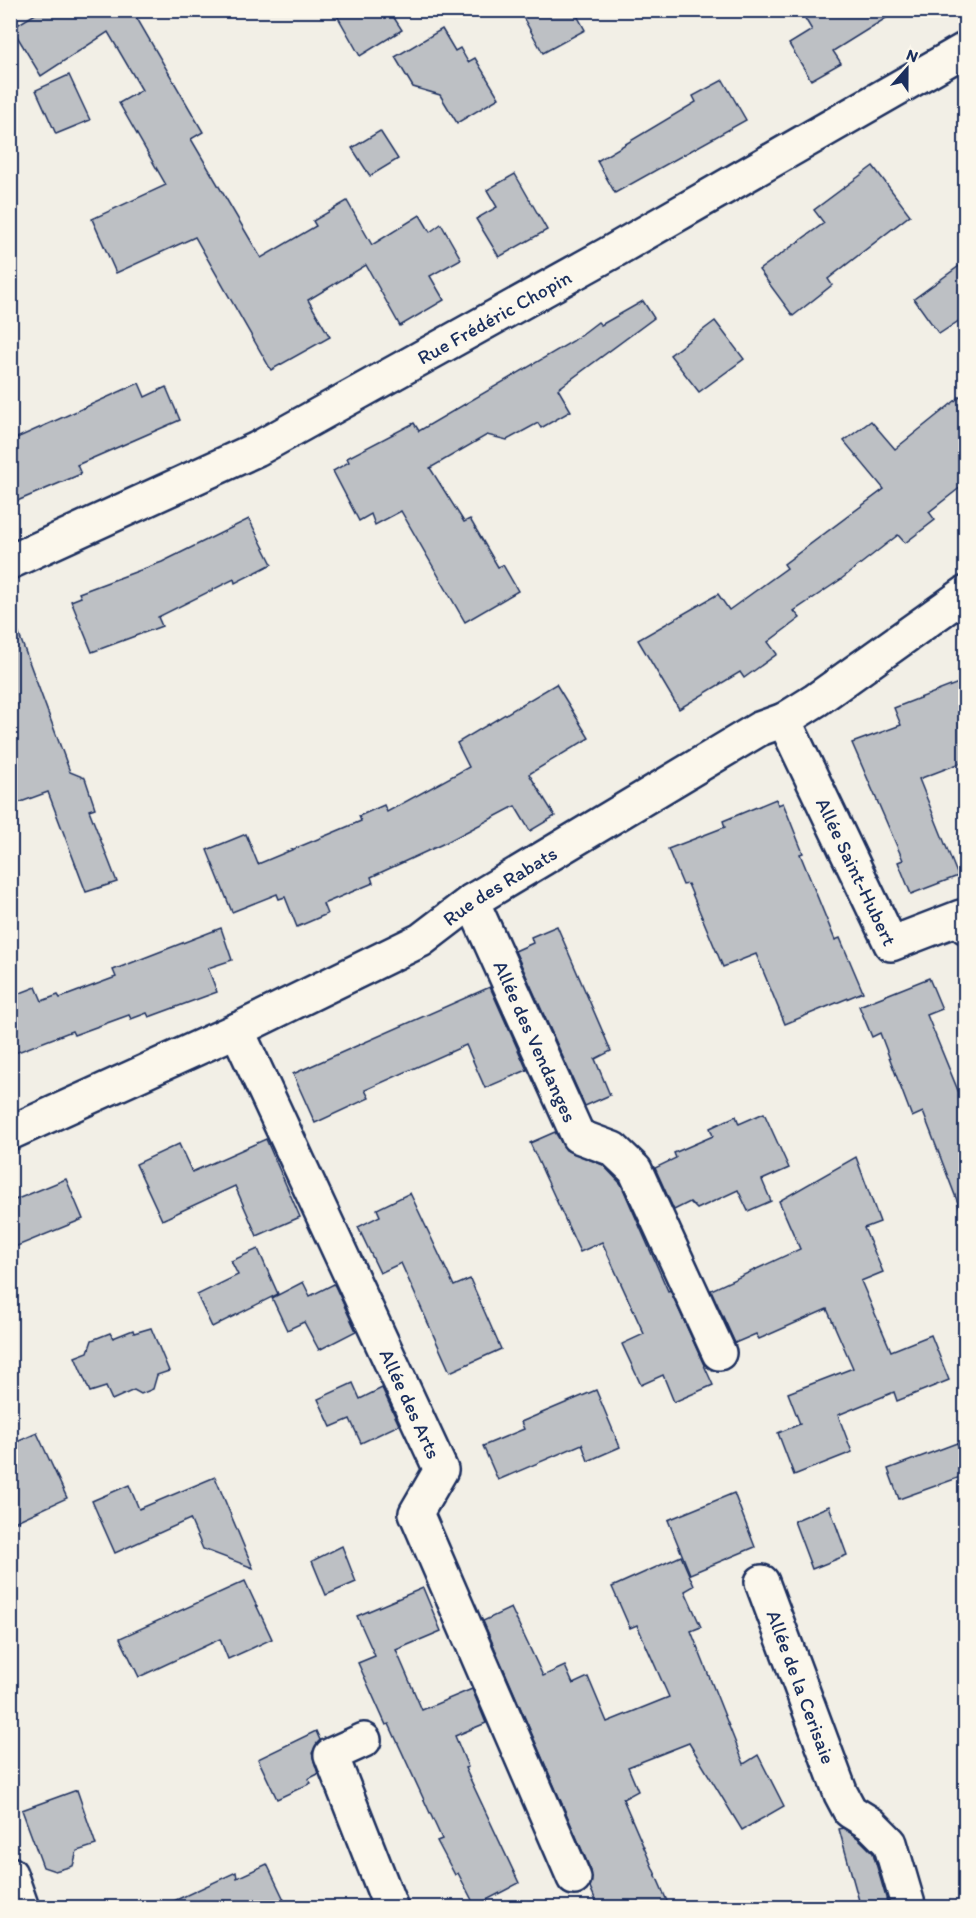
<svg xmlns="http://www.w3.org/2000/svg" width="976" height="1918" font-family="Itim,sans-serif">
<rect width="100%" height="100%" fill="#f2efe6"/>
<filter id="ink" filterUnits="userSpaceOnUse"><feTurbulence type="fractalNoise" baseFrequency=".0167" numOctaves="2"/><feDisplacementMap in="SourceGraphic" scale="12" xChannelSelector="R" yChannelSelector="G"/><feConvolveMatrix kernelMatrix="1 2 1 2 8 2 1 2 1" color-interpolation-filters="sRGB"/></filter>
<g filter="url(#ink)">
<g fill="#bdc0c4" stroke="#1b2f5e" stroke-width="1.5">
<polygon points="42,10 141,10 135,15 203,132 191,139 261,258 316,226 313,221 347,201 372,245 420,215 430,232 441,224 461,259 430,276 444,300 400,326 366,265 308,300 330,337 271,370 195,237 116,273 92,219 166,185 119,103 142,90 108,32 41,76 12,28"/>
<polygon points="334,10 389,10 402,30 360,56"/>
<polygon points="519,10 574,10 585,30 543,53"/>
<polygon points="800,10 899,10 833,51 841,63 811,80 789,44 812,30"/>
<polygon points="442,29 455,51 460,48 468,62 475,58 499,98 457,123 440,95 413,87 395,57"/>
<polygon points="69,75 90,120 56,134 36,90"/>
<polygon points="723,80 746,120 615,193 597,161 696,102 693,96"/>
<polygon points="380,131 398,159 370,176 352,148"/>
<polygon points="873,166 910,215 828,279 832,285 793,316 759,270 824,223 814,210"/>
<polygon points="515,174 547,230 499,257 476,219 497,207 487,190"/>
<polygon points="966,261 966,316 939,334 914,299"/>
<polygon points="643,301 654,318 558,389 571,411 541,428 538,423 507,440 487,435 430,468 464,522 470,519 498,567 503,565 518,591 465,622 401,511 375,525 371,514 359,521 333,471 349,462 347,458 414,423 419,431 573,341 598,322 601,325"/>
<polygon points="715,321 744,359 699,392 670,355"/>
<polygon points="139,383 145,397 166,387 180,420 77,465 81,474 10,504 10,441"/>
<polygon points="966,392 966,483 929,512 935,520 905,543 898,535 840,580 794,611 800,618 768,642 777,654 744,678 740,672 679,709 638,640 718,594 729,610 787,568 784,564 884,489 844,441 871,421 895,449"/>
<polygon points="249,519 272,564 235,583 234,579 158,617 162,626 92,652 71,601 81,597 79,593 162,562"/>
<polygon points="10,621 14,621 70,772 85,778 95,808 89,810 117,882 86,892 48,792 10,806"/>
<polygon points="966,680 966,761 919,779 958,876 911,894 898,862 903,860 852,743 901,725 894,708"/>
<polygon points="556,684 589,738 529,774 555,816 530,831 515,806 447,842 371,877 373,883 323,904 327,914 297,927 285,897 279,899 277,894 232,912 207,850 246,834 258,864 361,821 359,816 384,805 387,812 469,767 457,743"/>
<polygon points="776,799 778,805 783,803 803,853 800,854 835,940 840,938 863,992 785,1024 756,954 723,967 688,884 683,885 668,849 725,827 723,821"/>
<polygon points="557,926 611,1051 595,1059 610,1095 585,1106 515,951 533,943 531,937"/>
<polygon points="221,928 232,960 208,968 217,992 149,1017 147,1013 131,1019 129,1015 74,1035 72,1031 10,1055 10,997 36,987 42,1001 58,995 60,998 116,977 113,970"/>
<polygon points="929,978 942,1009 927,1015 966,1110 966,1215 963,1216 923,1112 912,1117 880,1033 872,1037 859,1006"/>
<polygon points="490,987 527,1070 485,1088 466,1045 365,1090 369,1098 315,1123 293,1074"/>
<polygon points="764,1113 789,1168 762,1180 771,1201 748,1211 738,1190 697,1209 690,1202 674,1210 655,1168 676,1158 674,1153 713,1136 710,1128 736,1116 739,1124"/>
<polygon points="555,1132 566,1150 603,1165 621,1184 668,1291 670,1290 713,1385 674,1402 663,1375 641,1385 622,1344 644,1334 602,1242 580,1252 530,1143"/>
<polygon points="266,1139 300,1217 257,1236 235,1186 162,1220 136,1164 179,1144 192,1172"/>
<polygon points="856,1157 880,1222 864,1228 883,1272 861,1281 891,1351 931,1335 949,1380 897,1401 894,1392 838,1415 852,1452 794,1475 778,1433 800,1424 788,1393 853,1368 827,1309 759,1339 756,1334 735,1343 711,1290 800,1249 779,1201"/>
<polygon points="66,1179 83,1219 10,1249 10,1202"/>
<polygon points="410,1193 454,1286 470,1279 501,1349 450,1372 401,1263 380,1273 358,1227 380,1216 377,1209"/>
<polygon points="258,1249 278,1294 212,1327 197,1295 238,1275 231,1261"/>
<polygon points="303,1282 310,1296 334,1284 356,1331 319,1350 304,1322 287,1330 272,1298"/>
<polygon points="151,1328 169,1371 157,1375 153,1389 141,1394 134,1390 112,1400 106,1387 90,1392 75,1357 88,1352 92,1340 110,1333 113,1338 133,1330 134,1333"/>
<polygon points="353,1383 360,1399 382,1388 399,1425 361,1443 350,1419 331,1427 318,1399"/>
<polygon points="596,1390 620,1447 588,1461 582,1444 498,1480 483,1446 524,1429 521,1422"/>
<polygon points="37,1433 67,1498 10,1524 10,1445"/>
<polygon points="957,1443 966,1465 966,1475 899,1499 888,1469"/>
<polygon points="215,1477 253,1568 203,1549 190,1519 115,1553 92,1501 129,1485 139,1509"/>
<polygon points="734,1493 755,1547 690,1574 668,1520"/>
<polygon points="829,1506 847,1555 812,1569 794,1521"/>
<polygon points="342,1546 356,1582 326,1595 312,1561"/>
<polygon points="681,1556 694,1586 685,1591 701,1627 691,1631 744,1764 758,1755 784,1806 742,1830 689,1743 628,1767 638,1791 623,1799 670,1908 599,1908 590,1887 591,1871 483,1621 511,1608 543,1676 565,1666 573,1684 588,1677 607,1722 669,1697 637,1625 630,1628 612,1587"/>
<polygon points="245,1581 272,1639 228,1659 220,1639 139,1677 120,1638"/>
<polygon points="423,1588 441,1631 396,1650 422,1710 472,1689 486,1723 455,1736 468,1767 465,1768 519,1883 475,1906 458,1873 455,1875 437,1841 442,1839 389,1724 386,1725 358,1663 375,1656 357,1616"/>
<polygon points="316,1731 320,1740 312,1753 318,1774 308,1779 311,1783 277,1799 258,1759"/>
<polygon points="77,1790 96,1845 77,1851 73,1866 55,1871 43,1867 22,1810"/>
<polygon points="843,1828 859,1839 873,1853 889,1908 861,1908 839,1829"/>
<polygon points="267,1864 288,1908 159,1908 236,1872 237,1878"/>
</g>
<g fill="none" stroke-linecap="round" stroke-linejoin="round">
<defs>
<g id="minor">
<path id="s1" d="M 10,562 L 257,449 L 610,253 L 966,49"/>
<path id="s2" d="M 784,720 L 891,944 L 961,917 L 966,927"/>
<path id="s3" d="M 472,901 L 578,1136 L 613,1149 L 635,1170 L 719,1353"/>
<path id="s4" d="M 237,1030 L 441,1470 L 416,1513 L 574,1878"/>
<path id="s5" d="M 10,1133 L 237,1030 L 421,940 L 472,901 L 759,729 L 784,720 L 816,700 L 966,593"/>
<path id="s6" d="M 762,1582 L 841,1794 L 850,1811 L 871,1824 L 890,1843 L 909,1908"/>
<polyline points="364,1740 331,1755 391,1908"/>
<polyline points="10,1874 22,1908"/>
</g>
</defs>
<use href="#minor" stroke="#1b2f5e" stroke-width="38"/>
<use href="#minor" stroke="#fbf7ec" stroke-width="33"/>
</g>
</g>
<g text-anchor="middle" stroke-width="4.5" stroke-linejoin="round" paint-order="stroke">
<g font-size="20" fill="#1b2f5e" stroke="#fbf7ec">
<text dy="7" stroke="none"><textPath href="#s1" startOffset="543">Rue Frédéric Chopin</textPath></text>
<text dy="7" stroke="none"><textPath href="#s2" startOffset="168">Allée Saint-Hubert</textPath></text>
<text dy="7" stroke="none"><textPath href="#s5" startOffset="550">Rue des Rabats</textPath></text>
<text dy="7" stroke="none"><textPath href="#s3" startOffset="154">Allée des Vendanges</textPath></text>
<text dy="7" stroke="none"><textPath href="#s4" startOffset="412">Allée des Arts</textPath></text>
<text dy="7" stroke="none"><textPath href="#s6" startOffset="112">Allée de la Cerisaie</textPath></text>
</g>
</g>
<rect width="976" height="1918" fill="none" stroke="#fbf7ec" stroke-width="36"/>
<rect x="18" y="18" width="940" height="1882" fill="none" stroke="#1b2f5e" stroke-width="2" filter="url(#ink)"/>
<g transform="translate(907 69) rotate(21)" stroke="#fbf7ec" stroke-width="4.5" paint-order="stroke">
<path d="M0-4.5L10 22L0 15L-10 22Z" fill="#1b2f5e"/>
<text y="-9" font-size="16" font-weight="bold" text-anchor="middle" fill="#1b2f5e">N</text>
</g>
</svg>
